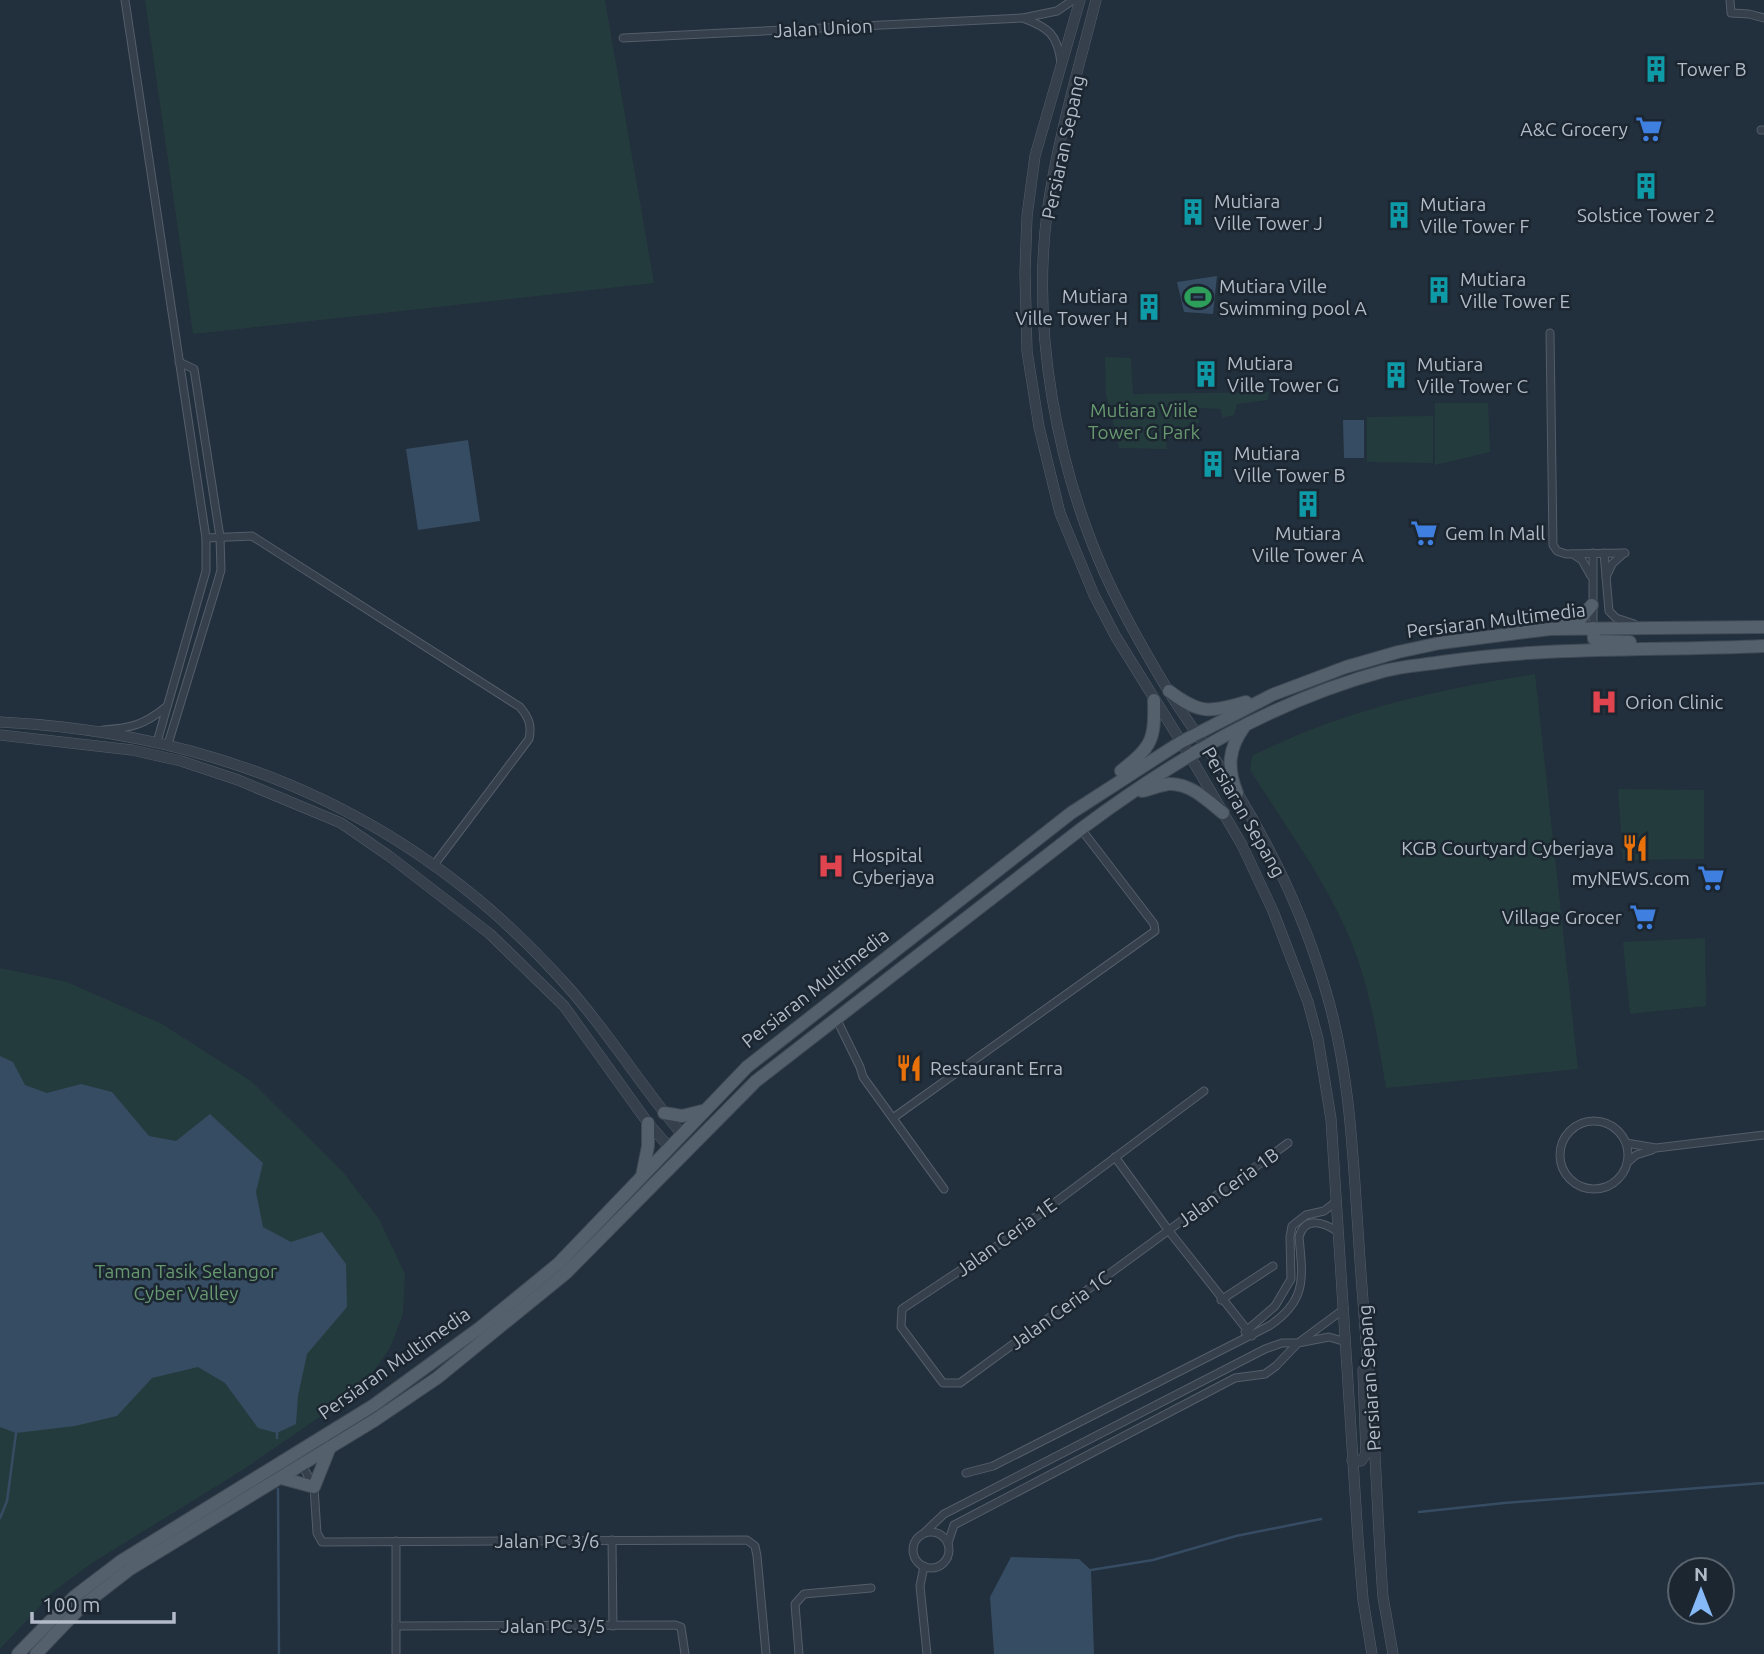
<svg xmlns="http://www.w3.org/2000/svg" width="1764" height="1654" font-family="Ubuntu,sans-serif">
<rect width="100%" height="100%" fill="#222f3c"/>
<g fill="#243b3d">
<polygon points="145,0 605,0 654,283 193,334"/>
<polygon points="1105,357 1131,358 1133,394 1269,392 1268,400 1237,404 1234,415 1222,418 1221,409 1197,408 1199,423 1188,425 1187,437 1166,438 1167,449 1119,448 1106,394"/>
<polygon points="1435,403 1488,403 1490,452 1435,465"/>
<polygon points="1433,416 1433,463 1367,462 1367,417"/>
<path d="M 1535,674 L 1578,1069 L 1386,1088 C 1379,1047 1373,1006 1360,966 C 1338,896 1289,832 1250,770 L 1252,756 C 1343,710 1435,690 1535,674 Z"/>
<polygon points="1618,789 1704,790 1704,859 1623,860"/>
<polygon points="1705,938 1706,1006 1630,1014 1623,942"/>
<polygon points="0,968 67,982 162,1024 251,1081 343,1172 379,1219 405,1274 403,1314 390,1348 362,1388 241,1471 92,1563 54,1591 0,1649"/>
</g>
<g fill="#364c63">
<polygon points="1217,276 1213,314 1184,312 1177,282"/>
<polygon points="1343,420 1364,420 1364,458 1344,458"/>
<polygon points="468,440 480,521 418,530 406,449"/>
<polygon points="0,1056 13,1062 25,1085 47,1093 81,1084 112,1092 149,1136 176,1141 210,1114 263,1163 256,1192 263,1227 291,1242 322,1232 346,1264 347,1307 307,1354 298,1396 296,1424 277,1433 258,1428 225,1383 198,1367 152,1378 117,1416 75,1426 16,1433 0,1427"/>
<polygon points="1011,1557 1079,1559 1091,1570 1094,1654 994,1654 990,1597"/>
</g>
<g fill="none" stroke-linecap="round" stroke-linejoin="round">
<g stroke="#364c63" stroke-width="2.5">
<polyline points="277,1438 277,1433"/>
<polyline points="278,1489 279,1654"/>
<polyline points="1419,1512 1504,1503 1764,1483"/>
<polyline points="0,1518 7,1501 16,1433"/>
<polyline points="1091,1570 1153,1560 1236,1536 1321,1519"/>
</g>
<defs>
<g id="minor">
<polyline points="125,0 206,538 206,571 157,742"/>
<polyline points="1730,0 1731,13 1749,14 1764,18"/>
<polyline points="623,38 1023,18"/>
<path d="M 1061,62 C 1057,34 1049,28 1023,18 L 1057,11 L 1073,0"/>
<polyline points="1761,130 1764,130"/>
<polyline points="1550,333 1553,545 1557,551 1566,554 1625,553"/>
<path d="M 206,538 L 252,536 L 520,707 C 529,718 532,725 529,739 L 434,865"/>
<polyline points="1604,553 1609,611 1616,618 1634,624"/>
<polyline points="1573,554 1582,560 1591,576"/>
<polyline points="1606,577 1612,564 1624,553"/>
<polyline points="1593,628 1593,553"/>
<path d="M 103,730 C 131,728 144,725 166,707"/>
<polyline points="168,744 217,584 221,570 220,537 194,369 179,362"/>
<polyline points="836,1018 860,1067 863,1077 944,1189"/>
<polyline points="1204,1091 994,1248 902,1309 901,1327 943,1383 960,1383 1288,1143"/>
<polyline points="893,1118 1155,931 1154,924 1081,829"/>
<circle cx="1594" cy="1155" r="34"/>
<polyline points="1626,1143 1656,1148 1764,1135"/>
<polyline points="1115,1157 1169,1231 1252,1336"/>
<polyline points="1627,1163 1636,1155 1652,1150"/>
<polyline points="1221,1300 1273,1266"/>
<polyline points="1245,1332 1275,1306 1291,1279 1290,1237 1292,1226 1306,1215 1324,1211 1337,1201"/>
<polyline points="301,1463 314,1487 317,1533 322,1542 747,1540 755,1546 757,1556 766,1654"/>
<path d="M 966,1473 L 993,1466 L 1269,1326 C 1307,1301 1303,1278 1299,1237 C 1305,1215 1325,1223 1338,1232"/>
<circle cx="931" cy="1550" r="18"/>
<polyline points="923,1534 944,1514 1265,1349 1282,1343 1298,1343 1344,1309"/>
<polyline points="612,1540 613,1626"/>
<polyline points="396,1541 396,1654"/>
<polyline points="948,1543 954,1525 1235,1378 1265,1374 1276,1366 1298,1343 1329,1337 1346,1342"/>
<polyline points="924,1566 920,1586 927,1654"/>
<polyline points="396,1626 675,1625 681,1627 685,1654"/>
<polyline points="799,1654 795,1604 804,1594 871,1588"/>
</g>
<g id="tertiary">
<polyline points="1080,0 1035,156 1027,216 1025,273 1027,351 1039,427 1060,513 1094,595 1116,637 1190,756 1242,845 1273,911 1308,1002 1318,1039 1331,1119 1358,1539 1363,1600 1372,1654"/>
<path d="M 1096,0 C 1078,70 1057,141 1047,213 C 1032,331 1056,465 1105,574 C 1123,614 1146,654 1169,692 C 1189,725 1214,756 1235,789 C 1274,853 1307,923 1327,995 C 1351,1077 1353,1161 1359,1245 C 1363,1309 1369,1373 1374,1437 C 1377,1490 1379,1544 1383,1597 L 1393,1654"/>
<path d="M 0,722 C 226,733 417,816 568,987 C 609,1033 641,1086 681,1133"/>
<polyline points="0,735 132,750 181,761 238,780 341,823 389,856 490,934 564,1006 648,1123 669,1147"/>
<polyline points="1352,1460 1361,1461 1366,1454 1363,1370"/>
</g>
<g id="primary">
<polyline points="1564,625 1580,619 1592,605"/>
<polyline points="1593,628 1594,639 1598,641 1630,642"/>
<path d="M 1169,691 C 1201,715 1209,712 1246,702"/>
<path d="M 1121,771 C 1152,746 1155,741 1154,700"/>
<path d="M 1142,791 C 1151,789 1160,785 1169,784 C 1190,783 1207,800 1223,813"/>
<path d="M 1237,793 C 1227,768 1228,749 1244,727"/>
<polyline points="664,1113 682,1116 702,1111"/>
<polyline points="642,1176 648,1146 648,1123"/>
<polyline points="281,1478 314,1487 330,1447"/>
<polyline points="18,1654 75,1596 121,1561 374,1405 481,1327 558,1264 747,1067 1071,813 1181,742 1272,695 1346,667 1398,652 1440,643 1550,629 1764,627"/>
<path d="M 36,1654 L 81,1607 L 130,1569 L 375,1420 L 437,1378 L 566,1273 L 756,1081 L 1081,829 C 1173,760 1273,701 1384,671 C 1403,666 1423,665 1442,662 C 1548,646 1657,651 1764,646"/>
</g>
</defs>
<use href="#minor" stroke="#545e6a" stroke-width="9"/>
<use href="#tertiary" stroke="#545e6a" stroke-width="11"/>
<use href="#primary" stroke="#3f4a55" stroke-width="14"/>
<use href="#minor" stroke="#36404c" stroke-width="7"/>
<use href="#tertiary" stroke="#36404c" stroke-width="10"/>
<use href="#primary" stroke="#54606c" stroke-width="12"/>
</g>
<defs>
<symbol id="building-bare" viewBox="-9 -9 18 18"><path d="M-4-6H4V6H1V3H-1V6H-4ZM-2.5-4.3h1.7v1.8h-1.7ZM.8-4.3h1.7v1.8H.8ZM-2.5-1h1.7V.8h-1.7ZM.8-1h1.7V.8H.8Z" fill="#0f9aa8" stroke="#1b2630" stroke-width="2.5" paint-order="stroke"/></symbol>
<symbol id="supermarket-bare" viewBox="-9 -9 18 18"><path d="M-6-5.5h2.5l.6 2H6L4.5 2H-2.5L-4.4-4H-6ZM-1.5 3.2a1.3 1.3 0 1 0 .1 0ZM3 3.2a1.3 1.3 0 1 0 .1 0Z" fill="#3f7fe0" stroke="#1b2630" stroke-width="2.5" paint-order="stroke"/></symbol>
<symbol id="stadium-bare" viewBox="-9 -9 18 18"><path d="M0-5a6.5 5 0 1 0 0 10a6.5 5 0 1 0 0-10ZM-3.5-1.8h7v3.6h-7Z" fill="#2e9e5b" stroke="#1b2630" stroke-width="2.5" paint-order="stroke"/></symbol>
<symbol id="hospital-bare" viewBox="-9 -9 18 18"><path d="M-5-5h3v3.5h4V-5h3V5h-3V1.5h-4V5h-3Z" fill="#e0444e" stroke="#1b2630" stroke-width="2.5" paint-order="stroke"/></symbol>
<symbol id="restaurant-bare" viewBox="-9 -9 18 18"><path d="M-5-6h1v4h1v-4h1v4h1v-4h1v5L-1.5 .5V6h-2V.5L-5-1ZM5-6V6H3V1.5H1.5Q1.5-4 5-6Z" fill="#e8710a" stroke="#1b2630" stroke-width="2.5" paint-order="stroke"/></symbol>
</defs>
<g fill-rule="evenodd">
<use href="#building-bare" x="1637" y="50" width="38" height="38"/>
<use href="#supermarket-bare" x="1630" y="110" width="38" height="38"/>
<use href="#building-bare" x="1627" y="167" width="38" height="38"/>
<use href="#building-bare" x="1174" y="193" width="38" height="38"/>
<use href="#building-bare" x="1380" y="196" width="38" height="38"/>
<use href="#building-bare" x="1420" y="271" width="38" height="38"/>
<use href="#stadium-bare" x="1179" y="278" width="38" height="38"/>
<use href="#building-bare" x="1130" y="288" width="38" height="38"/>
<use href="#building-bare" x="1187" y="355" width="38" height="38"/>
<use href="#building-bare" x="1377" y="356" width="38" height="38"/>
<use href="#building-bare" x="1194" y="445" width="38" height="38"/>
<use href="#building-bare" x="1289" y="485" width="38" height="38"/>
<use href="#supermarket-bare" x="1405" y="514" width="38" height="38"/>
<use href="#hospital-bare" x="1585" y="683" width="38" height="38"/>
<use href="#restaurant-bare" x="1616" y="829" width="38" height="38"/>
<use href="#hospital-bare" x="812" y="847" width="38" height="38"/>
<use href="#supermarket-bare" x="1692" y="859" width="38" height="38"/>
<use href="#supermarket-bare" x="1624" y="898" width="38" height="38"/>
<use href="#restaurant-bare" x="890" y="1049" width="38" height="38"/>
</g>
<g text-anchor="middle" stroke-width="5" stroke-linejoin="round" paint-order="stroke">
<g font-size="19" fill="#b2bbc7" stroke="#1b2630">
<text transform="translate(823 28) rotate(-3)" y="7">Jalan Union</text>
<text transform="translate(1063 147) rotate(-78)" y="7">Persiaran Sepang</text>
<text transform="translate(1496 620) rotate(-7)" y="7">Persiaran Multimedia</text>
<text transform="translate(1244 812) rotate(60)" y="7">Persiaran Sepang</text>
<text transform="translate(815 988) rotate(-38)" y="7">Persiaran Multimedia</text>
<text transform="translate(1228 1187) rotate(-36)" y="7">Jalan Ceria 1B</text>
<text transform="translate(1006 1237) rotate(-36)" y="7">Jalan Ceria 1E</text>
<text transform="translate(1060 1310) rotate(-36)" y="7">Jalan Ceria 1C</text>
<text transform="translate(394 1363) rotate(-35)" y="7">Persiaran Multimedia</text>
<text transform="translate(1369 1378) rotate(-94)" y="7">Persiaran Sepang</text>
<text x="547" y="1548">Jalan PC 3/6</text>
<text x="553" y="1633">Jalan PC 3/5</text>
</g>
<g font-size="19" fill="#b2bbc7" stroke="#1b2630" text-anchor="start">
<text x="1677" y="76">Tower B</text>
<text x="1628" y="136" text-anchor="end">A&amp;C Grocery</text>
<text x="1214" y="208">Mutiara<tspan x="1214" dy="22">Ville Tower J</tspan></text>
<text x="1420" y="211">Mutiara<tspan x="1420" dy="22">Ville Tower F</tspan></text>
<text x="1646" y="222" text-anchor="middle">Solstice Tower 2</text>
<text x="1460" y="286">Mutiara<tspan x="1460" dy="22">Ville Tower E</tspan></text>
<text x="1219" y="293">Mutiara Ville<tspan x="1219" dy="22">Swimming pool A</tspan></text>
<text x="1128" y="303" text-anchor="end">Mutiara<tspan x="1128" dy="22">Ville Tower H</tspan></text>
<text x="1227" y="370">Mutiara<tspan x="1227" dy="22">Ville Tower G</tspan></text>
<text x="1417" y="371">Mutiara<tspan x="1417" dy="22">Ville Tower C</tspan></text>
<text x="1234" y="460">Mutiara<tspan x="1234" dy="22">Ville Tower B</tspan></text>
<text x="1308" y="540" text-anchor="middle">Mutiara<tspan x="1308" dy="22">Ville Tower A</tspan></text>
<text x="1445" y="540">Gem In Mall</text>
<text x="1625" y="709">Orion Clinic</text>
<text x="1614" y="855" text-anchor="end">KGB Courtyard Cyberjaya</text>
<text x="852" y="862">Hospital<tspan x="852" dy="22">Cyberjaya</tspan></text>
<text x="1690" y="885" text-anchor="end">myNEWS.com</text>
<text x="1622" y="924" text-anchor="end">Village Grocer</text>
<text x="930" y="1075">Restaurant Erra</text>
</g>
<g font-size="19" fill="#689870" stroke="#1b2630">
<text x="1144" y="417">Mutiara Viile<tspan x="1144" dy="22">Tower G Park</tspan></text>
<text x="186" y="1278">Taman Tasik Selangor<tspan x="186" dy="22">Cyber Valley</tspan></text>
</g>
</g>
<g transform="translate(1701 1591)"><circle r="33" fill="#1b2630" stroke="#57626c" stroke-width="2"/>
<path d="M0-5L12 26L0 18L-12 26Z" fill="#86b9f8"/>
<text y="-10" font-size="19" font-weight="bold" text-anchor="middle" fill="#b2bbc7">N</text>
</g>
<path d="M32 1612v10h142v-10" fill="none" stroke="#b2bbc7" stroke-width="3.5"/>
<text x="42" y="1612" font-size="21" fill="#b2bbc7" stroke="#1b2630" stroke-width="5" paint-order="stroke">100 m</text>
</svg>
